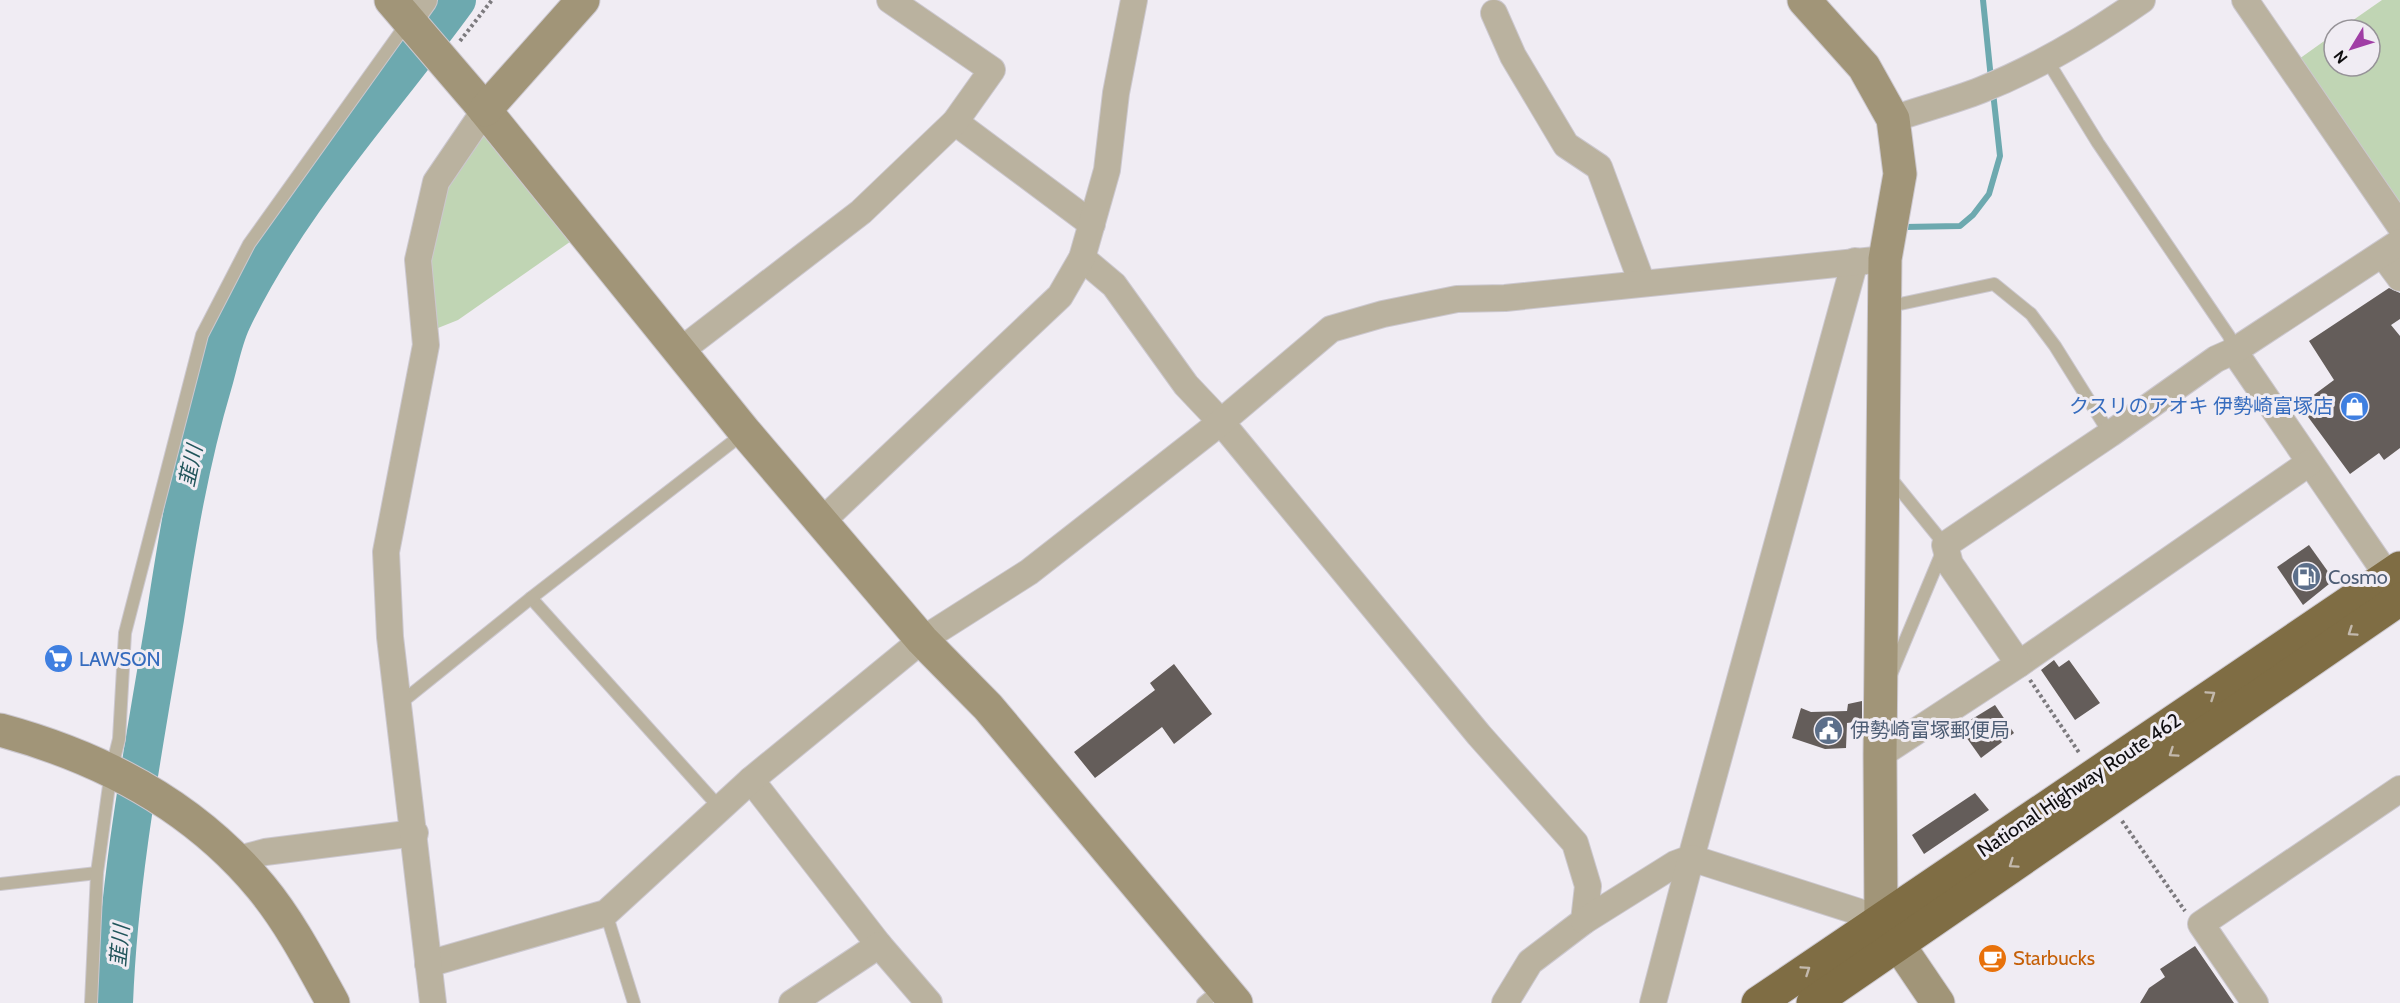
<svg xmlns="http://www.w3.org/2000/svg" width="2400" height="1003" font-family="Cabin,'Noto Sans JP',sans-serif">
<rect width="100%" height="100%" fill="#f0ecf3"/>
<g fill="#c0d5b4">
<polygon points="2382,0 2400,0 2400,206 2299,59 2334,34 2334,66 2370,66 2370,30 2339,30"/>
<polygon points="485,123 577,237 458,320 438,328 427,268 440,185"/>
</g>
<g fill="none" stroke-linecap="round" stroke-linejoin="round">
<g stroke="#6da9af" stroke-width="6">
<polyline points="1983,0 1991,79"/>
<polyline points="1904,227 1960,226 1973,215 1989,194 2000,156 1993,92"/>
</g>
<path stroke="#6da9af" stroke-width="38" d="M 114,1003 C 119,874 144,746 165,619 C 177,539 190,461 213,384 C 219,364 223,340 232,321 C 289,202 380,106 457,0"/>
</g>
<g fill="#645d5a">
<polygon points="2389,288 2400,293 2400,319 2391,325 2400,336 2400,448 2384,460 2379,453 2350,474 2303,410 2314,401 2311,397 2334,380 2309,341"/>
<polygon points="2309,545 2334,580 2303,605 2277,567"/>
<polygon points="2054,660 2059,667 2069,660 2100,703 2075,720 2041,670"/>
<polygon points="1174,664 1212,714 1174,744 1162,727 1095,778 1074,752 1155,690 1150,683"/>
<polygon points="1862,701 1862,721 1847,723 1846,748 1825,749 1792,738 1801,708 1811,712 1847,711 1848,704"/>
<polygon points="1995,705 2014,733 1981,758 1959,727"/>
<polygon points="1975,793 1989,810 1924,854 1912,835"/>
<polygon points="2195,946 2234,1003 2140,1003 2149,988 2165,977 2160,969"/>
</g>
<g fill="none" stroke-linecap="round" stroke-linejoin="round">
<defs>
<g id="lane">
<polyline points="2047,60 2098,143 2229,336 2234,351"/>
<polyline points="1886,307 1994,284 2031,314 2055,346 2110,434"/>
<polyline points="1889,476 1945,545 1890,677"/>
<polyline points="531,598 720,808"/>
<polyline points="398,705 531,598 744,433"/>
<polyline points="0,884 97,873"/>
<polyline points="606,913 634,1003"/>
<polyline points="91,1003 97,873 111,771 119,739 125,633 202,335 249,244 407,23"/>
<polyline points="1203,1003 1221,988"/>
</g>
<g id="street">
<polyline points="2245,0 2400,226"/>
<polyline points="1494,13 1513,56 1566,145 1599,167 1642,283"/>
<polyline points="409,21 424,0"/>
<path d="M 1893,119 C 1922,109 1953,101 1981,90 C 2039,67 2092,35 2142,0"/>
<polyline points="955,122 1092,224"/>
<polyline points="2383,255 2400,278"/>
<polyline points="1082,258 1114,285 1186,385 1221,422 1479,735 1575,843 1588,886 1584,921 1530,962 1505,1003"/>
<polyline points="680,351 861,212 955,122 992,70 890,0"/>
<polyline points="2234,351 2398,591"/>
<polyline points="822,521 1060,296 1082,258 1107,170 1116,93 1134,0"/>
<polyline points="2019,664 2309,463"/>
<polyline points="1880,755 2019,664 1950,564 1945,545 2110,434 2216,359 2234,351 2400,242"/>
<polyline points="751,780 879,945 929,1003"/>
<polyline points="235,860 265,852 415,833"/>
<polyline points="1584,921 1675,864 1691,858 1855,261"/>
<polyline points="428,964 606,913 751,780 922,640 1029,572 1221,422 1331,329 1383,314 1457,299 1505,298 1885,259"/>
<polyline points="433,1003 390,637 386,552 426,345 418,260 436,182 485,110"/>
<polyline points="792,1003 879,945"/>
<polyline points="1653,1003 1691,858 1881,919"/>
<polyline points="2255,1003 2201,924 2400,789"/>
</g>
<g id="secondary">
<polyline points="391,0 475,98 745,432 922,640 988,707 1236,1003"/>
<polyline points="1804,0 1864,67 1893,119 1900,174 1885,259 1880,755 1881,919 1938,1003"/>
<polyline points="485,110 583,0"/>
<path d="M 0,730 C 100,757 194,806 261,887 C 290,922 311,963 333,1003"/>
</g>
<g id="highway">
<polyline points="1758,1003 2400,568"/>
<polyline points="1813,1003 2400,599"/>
</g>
</defs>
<use href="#lane" stroke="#ccc8cf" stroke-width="14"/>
<use href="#street" stroke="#ccc8cf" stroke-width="28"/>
<use href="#secondary" stroke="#ccc8cf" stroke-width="35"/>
<use href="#highway" stroke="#ccc8cf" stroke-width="35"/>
<g stroke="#7c7a7e" stroke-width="4" stroke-dasharray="3 3" stroke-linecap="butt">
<polyline points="460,41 492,0"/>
<polyline points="2030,680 2080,754"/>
<polyline points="2122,821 2185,911"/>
</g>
<use href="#lane" stroke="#bab29f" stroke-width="12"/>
<use href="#street" stroke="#bab29f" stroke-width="26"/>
<use href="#secondary" stroke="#a19578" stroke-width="33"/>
<use href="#highway" stroke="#7f6d44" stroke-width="33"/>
</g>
<defs><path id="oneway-chevron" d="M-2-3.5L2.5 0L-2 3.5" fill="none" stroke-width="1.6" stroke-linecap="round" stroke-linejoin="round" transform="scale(1.5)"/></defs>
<g stroke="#c3b9ad">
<use href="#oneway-chevron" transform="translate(2352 632) rotate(146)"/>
<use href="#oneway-chevron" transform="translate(2211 695) rotate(-34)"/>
<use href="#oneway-chevron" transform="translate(2173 753) rotate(146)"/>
<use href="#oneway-chevron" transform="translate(2013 864) rotate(145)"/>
<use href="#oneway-chevron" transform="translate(1806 970) rotate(-34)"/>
</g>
<defs>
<symbol id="shop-disc" viewBox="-11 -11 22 22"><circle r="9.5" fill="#3f7fe0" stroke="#f0ecf3"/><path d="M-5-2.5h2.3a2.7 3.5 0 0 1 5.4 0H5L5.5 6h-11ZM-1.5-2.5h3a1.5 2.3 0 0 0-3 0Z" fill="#fff"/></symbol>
<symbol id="fuel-disc" viewBox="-11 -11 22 22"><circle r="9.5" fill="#5c6f8a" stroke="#f0ecf3"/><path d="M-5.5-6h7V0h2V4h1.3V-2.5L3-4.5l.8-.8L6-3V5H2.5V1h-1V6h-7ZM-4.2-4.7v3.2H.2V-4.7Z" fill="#fff"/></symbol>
<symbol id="supermarket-disc" viewBox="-11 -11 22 22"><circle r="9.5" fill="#3f7fe0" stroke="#f0ecf3"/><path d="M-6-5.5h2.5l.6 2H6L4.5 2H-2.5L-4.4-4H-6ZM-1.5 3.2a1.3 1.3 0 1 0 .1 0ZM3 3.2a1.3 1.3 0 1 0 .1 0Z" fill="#fff"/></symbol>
<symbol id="civic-disc" viewBox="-11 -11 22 22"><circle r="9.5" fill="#5c6f8a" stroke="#f0ecf3"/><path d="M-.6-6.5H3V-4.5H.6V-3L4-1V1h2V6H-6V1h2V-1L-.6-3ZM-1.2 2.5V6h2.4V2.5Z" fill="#fff"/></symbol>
<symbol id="cafe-disc" viewBox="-11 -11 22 22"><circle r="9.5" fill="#e8710a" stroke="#f0ecf3"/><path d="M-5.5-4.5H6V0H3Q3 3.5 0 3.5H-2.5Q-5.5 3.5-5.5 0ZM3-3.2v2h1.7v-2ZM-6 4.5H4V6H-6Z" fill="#fff"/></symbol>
</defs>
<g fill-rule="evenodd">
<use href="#shop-disc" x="2338" y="390" width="33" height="33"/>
<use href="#fuel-disc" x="2290" y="560" width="33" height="33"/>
<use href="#supermarket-disc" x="42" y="642" width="33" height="33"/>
<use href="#civic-disc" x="1812" y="714" width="33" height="33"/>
<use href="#cafe-disc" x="1976" y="942" width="33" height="33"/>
</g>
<g text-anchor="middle" stroke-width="6" stroke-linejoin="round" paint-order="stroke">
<g font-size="20" fill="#366cbe" stroke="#f0ecf3" text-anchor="end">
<text x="2333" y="413">クスリのアオキ 伊勢崎富塚店</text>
<text x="79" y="666" text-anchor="start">LAWSON</text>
</g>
<g font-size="20" fill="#4e5e75" stroke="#f0ecf3" text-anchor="start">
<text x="2328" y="584">Cosmo</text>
<text x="1850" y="737">伊勢崎富塚郵便局</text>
</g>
<g font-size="20" fill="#0f0e10" stroke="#f0ecf3">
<text transform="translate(2079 785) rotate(-34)" y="7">National Highway Route 462</text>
</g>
<g font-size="20" fill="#c56008" stroke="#f0ecf3" text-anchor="start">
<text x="2013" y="965">Starbucks</text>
</g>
<g font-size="21" font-style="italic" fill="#21555b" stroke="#f0ecf3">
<text transform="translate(191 466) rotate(-78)" y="7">韮川</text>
<text transform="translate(120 946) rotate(-85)" y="7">韮川</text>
</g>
</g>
<g transform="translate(2352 48) rotate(232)"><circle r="28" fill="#f0ecf3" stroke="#969398" stroke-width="1.5"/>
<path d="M0-4.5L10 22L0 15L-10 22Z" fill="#a03ea5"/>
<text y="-9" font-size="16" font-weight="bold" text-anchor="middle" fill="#0f0e10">N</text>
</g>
</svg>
